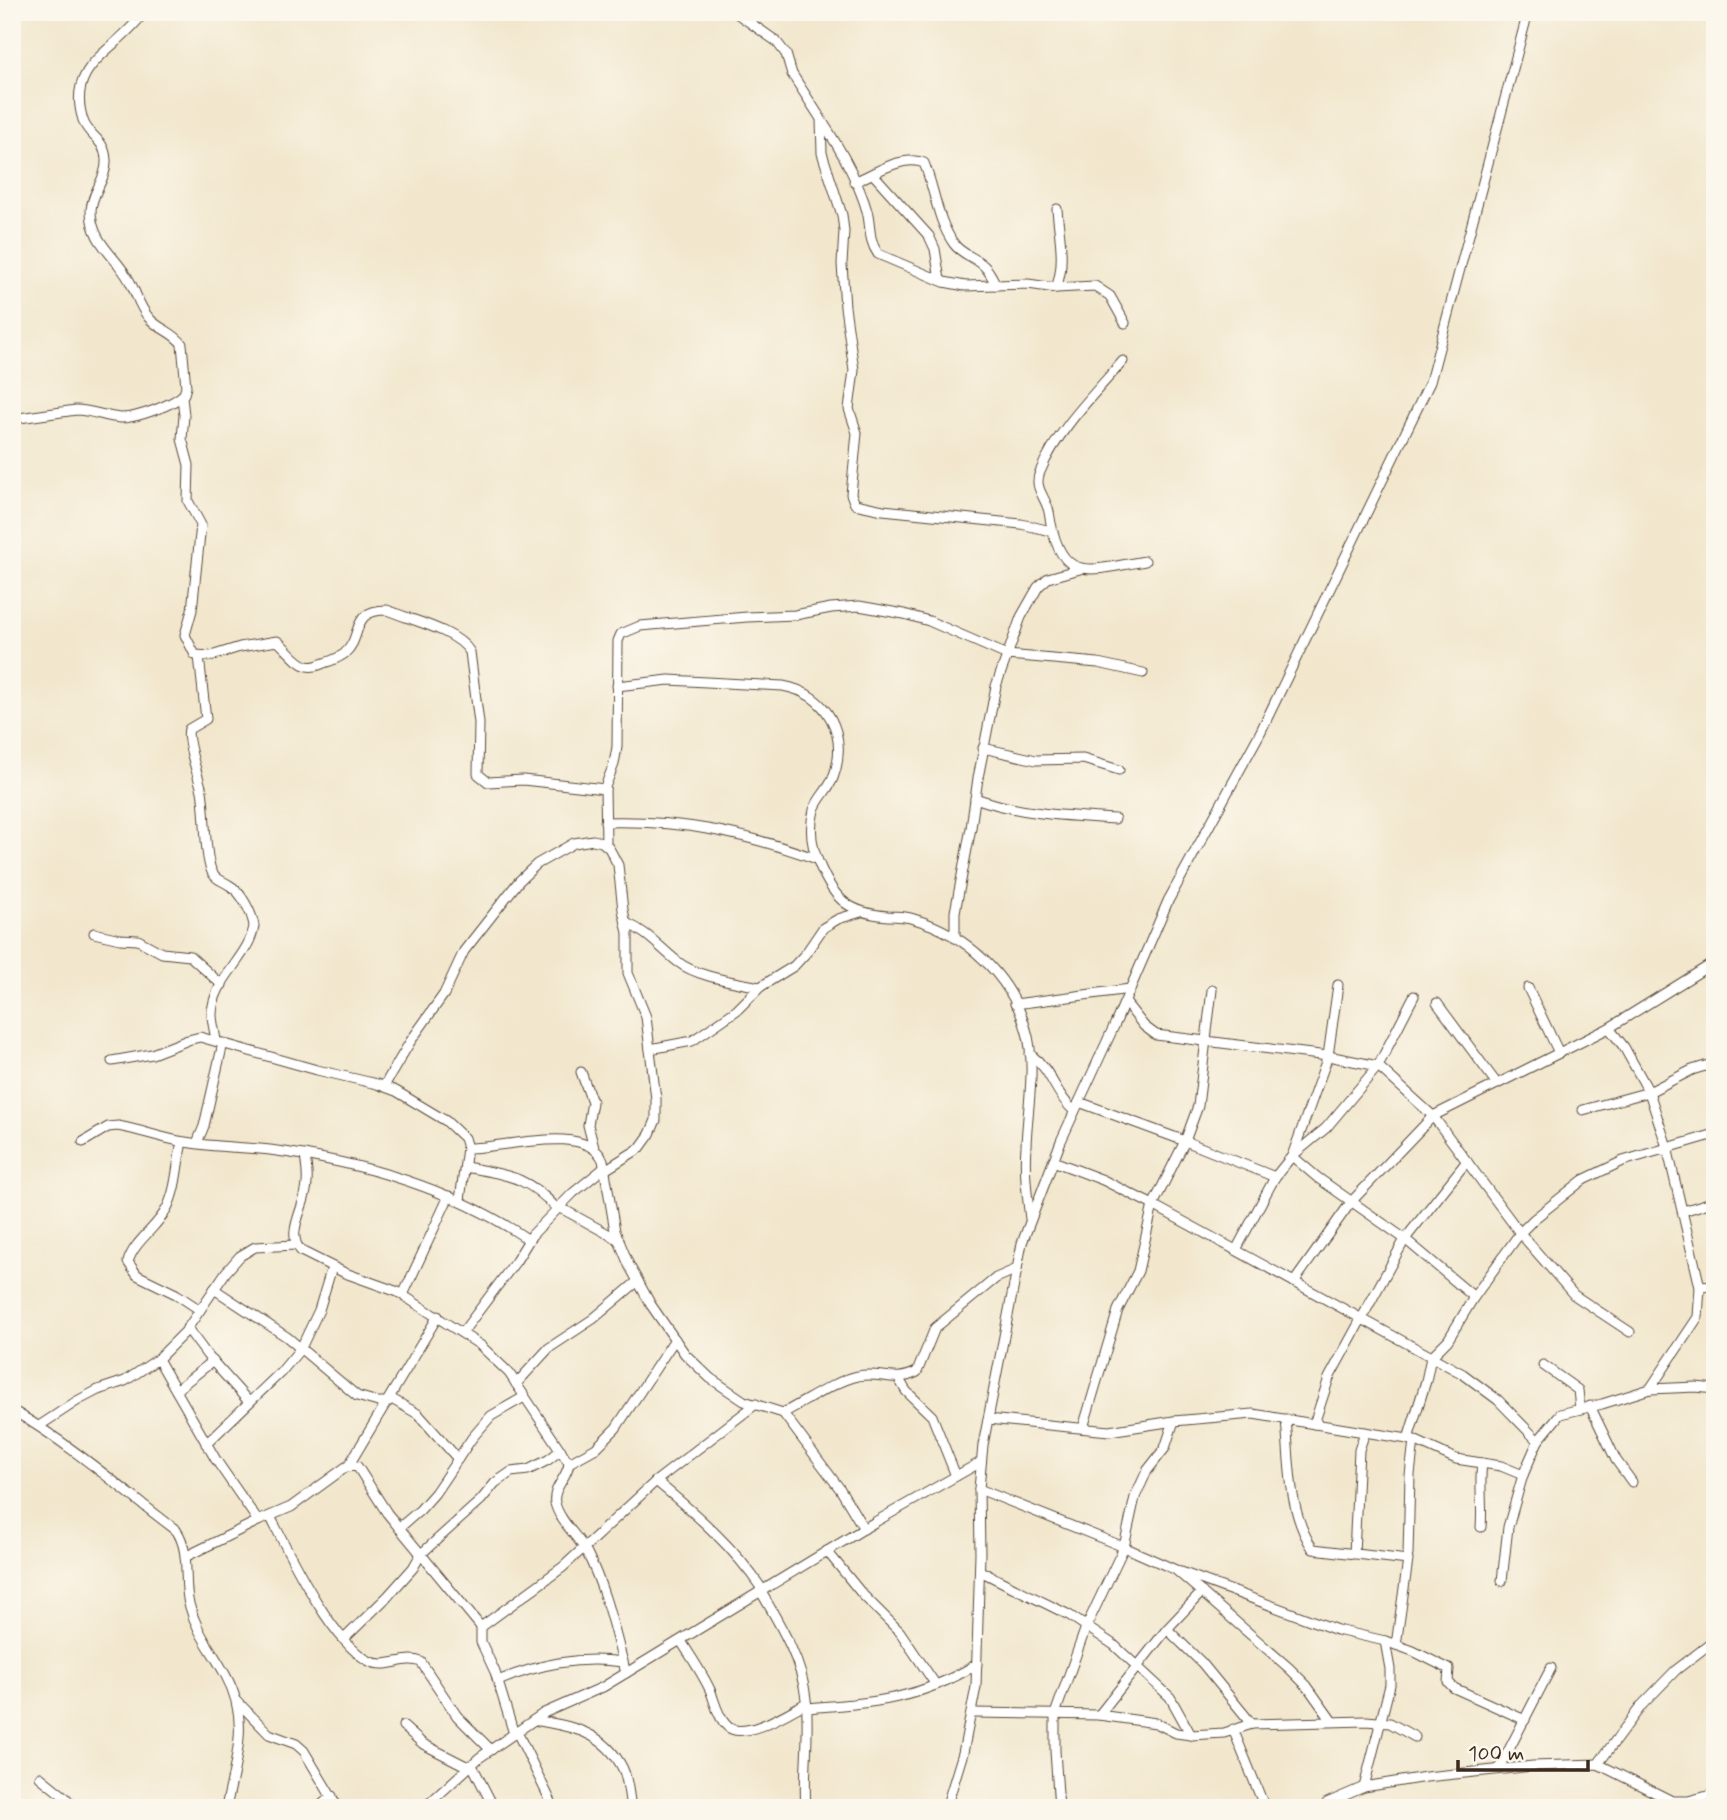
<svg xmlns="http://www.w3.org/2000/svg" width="1727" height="1820" font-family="Mynerve,sans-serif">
<rect width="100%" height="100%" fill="#fbf7ec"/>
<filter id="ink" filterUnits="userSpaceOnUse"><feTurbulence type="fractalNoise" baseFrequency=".0143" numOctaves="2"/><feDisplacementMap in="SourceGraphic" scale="14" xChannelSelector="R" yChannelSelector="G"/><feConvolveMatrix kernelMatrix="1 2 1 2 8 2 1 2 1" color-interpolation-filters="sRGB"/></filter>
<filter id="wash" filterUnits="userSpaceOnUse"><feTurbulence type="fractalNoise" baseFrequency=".00686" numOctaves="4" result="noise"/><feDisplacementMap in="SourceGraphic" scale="28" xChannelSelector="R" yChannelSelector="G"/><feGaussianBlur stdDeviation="1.57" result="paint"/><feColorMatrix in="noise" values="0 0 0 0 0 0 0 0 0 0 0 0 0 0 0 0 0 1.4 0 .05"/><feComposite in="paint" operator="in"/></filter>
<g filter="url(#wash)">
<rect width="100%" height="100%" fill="#f2e7cd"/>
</g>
<g filter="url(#ink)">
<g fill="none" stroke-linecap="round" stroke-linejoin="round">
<defs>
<g id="minor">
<polyline points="735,12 776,41 786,54 792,74 821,119 822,153 842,215 844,231 842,264 845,307 854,370 849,409 857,433 851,494 855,504 883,510 1021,524 1051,531"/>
<path d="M 822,121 C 839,147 858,180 867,211 C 871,226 868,240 878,254 L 944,282 L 965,286 L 1028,284 L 1056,288 L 1095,286 L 1110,296 L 1125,323"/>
<polyline points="873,174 929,236 935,249 940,280"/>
<path d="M 854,182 C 874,174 903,154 924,163 C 935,190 937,220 954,244 C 962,255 976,257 985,267 C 990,272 993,279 996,285"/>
<path d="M 1056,288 C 1066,262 1059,236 1057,209"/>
<path d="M 1123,361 C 1094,394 1056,432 1040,472 C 1033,488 1046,497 1049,512 C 1060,586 1088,570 1145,561"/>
<path d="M 182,397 L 184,415 L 182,439 L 189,465 L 188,501 L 201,525 L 192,610 L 185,635 L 195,655 L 211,656 L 240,647 L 277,641 C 287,648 296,663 307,666 C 313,668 319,665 324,663 C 331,661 338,658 344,654 C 364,637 349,610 387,610 C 410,620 457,630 470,652 L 479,723 L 478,774 L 488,782 L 523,780 L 605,789"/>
<path d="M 12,419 L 76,410 C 91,410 105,417 121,418 C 137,418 173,405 184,394 L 186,387 L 182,344 C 174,332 158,329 149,318 C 139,307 136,292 129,280 C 116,256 91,242 91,211 C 91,193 107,179 106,160 C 105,138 88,137 83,120 C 65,63 118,51 144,12"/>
<path d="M 199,656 L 206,719 L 189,729 C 185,738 199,778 202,791 C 206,812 204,856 212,872 C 217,881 222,880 229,885 C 241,891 252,913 254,926 C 249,958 213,979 212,1014 C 212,1023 215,1032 216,1041"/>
<path d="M 617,686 L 669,680 L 783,686 C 828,694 849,735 833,778 C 829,789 818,798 814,810 C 809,829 812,849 820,866 C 835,901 850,913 888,916 C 896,916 905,916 914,919 C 966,934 1011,976 1026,1029 C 1037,1064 1027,1110 1026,1146 C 1024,1171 1027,1194 1030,1219"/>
<polyline points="983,748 1036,760 1083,759 1119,770"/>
<path d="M 975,798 C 1020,814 1067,816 1115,819"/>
<path d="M 605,822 C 683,820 744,833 817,859"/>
<polyline points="606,844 605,787 614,764 617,747 618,641 621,634 640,626 747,617 795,615 831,608 859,606 904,614 929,621 1007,655 1098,663 1143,673"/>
<path d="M 626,923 C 648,932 660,948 678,962 C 697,977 736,982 760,987"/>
<polyline points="94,933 120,939 138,940 162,953 190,956 222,985"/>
<polyline points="955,938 955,912 971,828 978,778 996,686 1021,617 1038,587 1048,578 1080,569"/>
<polyline points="1528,988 1559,1053"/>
<polyline points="1414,996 1378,1066 1326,1128 1292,1156 1318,1178 1405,1239 1474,1297"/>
<polyline points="1125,1002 1144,1026 1156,1035 1328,1056 1378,1066 1433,1116 1520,1233 1574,1295 1630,1332"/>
<polyline points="1437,1003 1497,1084"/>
<polyline points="1015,1004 1130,989"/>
<polyline points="650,1049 692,1041 737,1010 760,987 794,966 806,953 823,928 838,919 861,912"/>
<path d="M 1030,1054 C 1053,1071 1053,1092 1074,1111"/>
<polyline points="112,1061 152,1054 188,1040 200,1037 317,1070 377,1084 396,1091 446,1121 464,1138 467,1148 460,1200"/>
<polyline points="581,1072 592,1102 588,1125 594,1148"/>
<polyline points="384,1086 410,1042 444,994 464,951 519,881 537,864 574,843 593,840 602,842 609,848 618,865 623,910 628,933 628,973 646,1017 656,1099 656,1120 650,1134 640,1148 605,1170"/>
<polyline points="1079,1102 1185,1141 1275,1177"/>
<polyline points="1583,1110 1649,1092 1692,1070 1715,1063"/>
<path d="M 83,1142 L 108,1127 L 118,1126 C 141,1130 163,1139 185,1142 C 213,1147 242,1147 270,1150 C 362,1162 452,1188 529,1240"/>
<path d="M 182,1142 C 177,1163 177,1188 167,1208 C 157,1228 134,1241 128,1262 L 137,1275 L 176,1294 L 200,1310"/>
<polyline points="197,1143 204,1126 223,1043"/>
<path d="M 467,1148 C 502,1149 585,1122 603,1160 L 615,1231 L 629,1265 L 651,1305 L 685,1354 L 710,1378 L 744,1401 L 783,1413 L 840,1489 L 864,1529"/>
<path d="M 305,1155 C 306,1164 308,1174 307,1183 C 307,1205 284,1233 301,1251 L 345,1273 L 398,1292 L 480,1345 L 509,1373 L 569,1463 C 568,1477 552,1488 555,1503 C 559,1521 579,1537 587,1553 C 606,1590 615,1634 626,1673"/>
<polyline points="1053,1161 1103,1180 1153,1205 1463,1374 1498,1400 1538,1441"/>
<path d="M 466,1167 C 507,1175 528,1176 557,1209"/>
<polyline points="559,1207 619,1240"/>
<polyline points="1683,1211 1715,1201"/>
<polyline points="1236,1250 1275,1177 1292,1156 1328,1056 1338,985"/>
<polyline points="1294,1282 1351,1202 1433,1116 1609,1028"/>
<polyline points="1700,1287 1715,1286"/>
<polyline points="214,1289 287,1337 357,1396 378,1402 388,1402"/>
<polyline points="403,1295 449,1196"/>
<polyline points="187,1328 207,1355 249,1402"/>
<polyline points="462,1333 516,1261 532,1235 573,1193 604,1168"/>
<polyline points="158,1359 216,1460 258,1521"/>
<polyline points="1543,1365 1578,1390 1580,1409"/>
<polyline points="899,1379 906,1391 932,1416 956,1476"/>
<polyline points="516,1384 549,1348 593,1319 638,1281"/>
<polyline points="1650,1389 1696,1387 1715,1389"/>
<polyline points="176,1390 213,1361"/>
<polyline points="390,1398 418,1414 458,1459"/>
<polyline points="1590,1406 1616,1460 1632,1482"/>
<path d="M 17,1413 C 74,1447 123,1490 176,1530 C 191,1551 183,1580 189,1604 C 198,1636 211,1648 226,1676 C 251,1721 235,1762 226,1808"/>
<path d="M 783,1413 C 803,1403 837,1380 858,1376 C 880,1371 894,1384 917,1372 L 935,1328 L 996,1278 L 1017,1269"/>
<polyline points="988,1419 1109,1431 1174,1421 1253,1414 1414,1440 1456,1459 1501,1466 1523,1475 1538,1441 1560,1414 1602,1404 1650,1389 1698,1317 1700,1287 1667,1147 1649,1092 1624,1047 1609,1028 1715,962"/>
<path d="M 1286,1419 C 1290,1463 1288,1512 1313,1549 L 1408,1560 L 1396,1645"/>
<polyline points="1174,1421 1165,1448 1147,1471 1135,1497 1124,1547 1176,1570 1289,1668 1307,1686 1332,1721"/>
<polyline points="1314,1424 1329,1378 1405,1239 1467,1161"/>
<polyline points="39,1426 77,1401 98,1390 125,1381 158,1359 185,1332 226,1272 240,1256 255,1247 296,1245"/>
<polyline points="1083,1428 1118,1310 1138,1271 1153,1205 1185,1141 1198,1106 1212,990"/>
<polyline points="1408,1439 1426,1381 1431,1357 1448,1340 1474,1297 1520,1233 1534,1219 1583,1180 1623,1161 1715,1134"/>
<polyline points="206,1444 281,1372 301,1348 319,1310 332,1267"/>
<polyline points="569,1463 596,1448 616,1428 675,1339"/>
<polyline points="349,1465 438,1316"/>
<path d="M 656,1481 C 696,1514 733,1546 762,1589"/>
<polyline points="979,1489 1124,1547 1086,1627 1055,1714 1055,1751 1059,1808"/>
<path d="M 270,1516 C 289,1553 332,1643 369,1661 C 387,1670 404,1655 421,1662 L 457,1716 L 491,1750"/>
<path d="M 1481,1527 C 1483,1505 1479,1485 1482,1463"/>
<polyline points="399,1528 420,1510 435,1493 472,1438 491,1416 524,1397"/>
<polyline points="827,1551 862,1594 900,1632 936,1685"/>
<polyline points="1354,1554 1359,1450 1365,1432"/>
<polyline points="1408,1555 1410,1475 1414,1440"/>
<polyline points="185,1557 258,1521 291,1507 346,1467 357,1466 387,1513 481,1627"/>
<polyline points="980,1571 1069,1615 1114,1645 1170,1697 1191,1735"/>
<polyline points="1181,1572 1337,1630 1385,1641 1413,1651 1449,1669 1448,1682 1454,1688 1525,1720"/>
<polyline points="1502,1581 1508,1527 1523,1475"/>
<path d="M 760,1590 C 779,1623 802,1660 806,1699 C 810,1736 803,1772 806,1808"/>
<polyline points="1167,1629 1202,1663 1252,1724"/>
<polyline points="344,1639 388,1596 413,1568 421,1554 481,1500 495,1483 511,1472 528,1470 548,1460 561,1450"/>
<path d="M 681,1641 C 691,1657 703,1674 711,1692 C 715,1703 718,1717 727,1726 C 743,1742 791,1711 806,1703"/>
<path d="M 498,1681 C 539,1664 578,1656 623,1662"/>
<polyline points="237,1701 269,1734 296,1744 304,1751 338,1808"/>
<path d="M 807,1708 C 872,1703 919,1700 977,1664"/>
<polyline points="972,1713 1099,1715 1156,1723 1176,1733 1191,1735 1224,1733 1252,1724 1366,1721 1390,1723 1415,1737"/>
<polyline points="1099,1715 1167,1629 1202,1592"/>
<path d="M 534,1720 C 571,1726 605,1732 623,1769 C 628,1780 629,1796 631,1808"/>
<polyline points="403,1726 423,1744 466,1766 472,1765 494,1808"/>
<polyline points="1233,1729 1265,1808"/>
<polyline points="517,1732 554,1808"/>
<polyline points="514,1734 495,1672 481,1642 481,1627 563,1567 656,1481 756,1404"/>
<polyline points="1598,1764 1642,1705 1676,1670 1715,1640"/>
<polyline points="1499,1769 1551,1668"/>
<polyline points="40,1777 66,1798 74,1808"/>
<polyline points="1364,1787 1390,1685 1390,1669 1385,1641"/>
<polyline points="1327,1803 1364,1787 1426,1777 1533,1766 1598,1764 1672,1801 1688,1801 1715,1794"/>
<polyline points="318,1808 332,1796"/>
<polyline points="424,1808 479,1758 544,1713 603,1687 875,1522 981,1462"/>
<polyline points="946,1808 963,1753 976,1687 980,1553 979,1489 983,1445 1022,1243 1061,1141 1115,1024 1168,901 1260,733 1430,382 1528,12"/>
</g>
</defs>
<use href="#minor" stroke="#564638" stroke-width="11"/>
<use href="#minor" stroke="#fff" stroke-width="9"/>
</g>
</g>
<rect width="1727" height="1820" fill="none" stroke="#fbf7ec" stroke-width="42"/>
<path d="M1458 1760v10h130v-10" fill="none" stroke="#3b2a1e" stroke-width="3.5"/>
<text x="1468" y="1760" font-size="21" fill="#3b2a1e" stroke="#fbf7ec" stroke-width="5" paint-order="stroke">100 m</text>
</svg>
